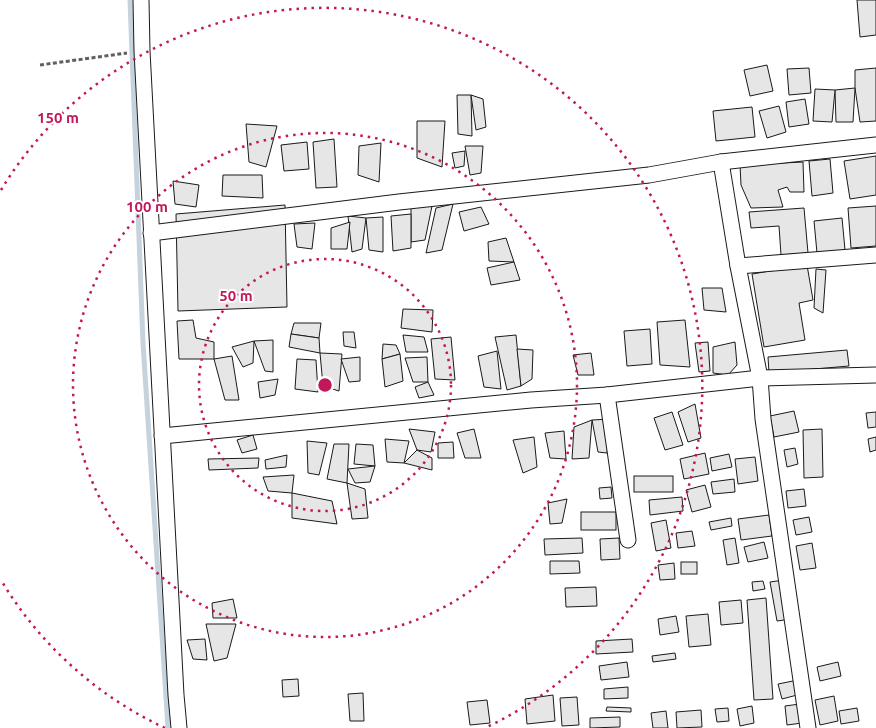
<svg xmlns="http://www.w3.org/2000/svg" width="876" height="728" font-family="Ubuntu,sans-serif">
<rect width="100%" height="100%" fill="#fff"/>
<g fill="none" stroke-linecap="round" stroke-linejoin="round">
<polyline stroke="#c6d2dc" stroke-width="5" points="130,0 143,343 168,728"/>
</g>
<g fill="#e6e6e6" stroke="#1a1a1a">
<polygon points="857,0 876,0 876,35 860,37"/>
<polygon points="767,65 773,91 750,96 744,70"/>
<polygon points="809,68 811,93 789,95 787,69"/>
<polygon points="876,68 876,121 860,122 855,88 855,70"/>
<polygon points="855,88 853,122 836,122 835,90"/>
<polygon points="815,89 835,90 832,122 813,121"/>
<polygon points="457,95 471,95 472,136 458,134"/>
<polygon points="471,95 483,99 486,127 476,130"/>
<polygon points="805,99 809,124 789,127 786,102"/>
<polygon points="779,106 786,132 767,138 759,111"/>
<polygon points="752,107 755,137 716,141 713,111"/>
<polygon points="417,121 445,121 442,167 417,158"/>
<polygon points="246,124 277,126 266,167 249,162"/>
<polygon points="334,139 337,187 316,188 313,142"/>
<polygon points="307,142 309,169 284,171 281,145"/>
<polygon points="381,143 379,182 358,175 359,146"/>
<polygon points="465,146 483,146 481,173 470,175"/>
<polygon points="465,151 464,166 455,168 452,153"/>
<polygon points="876,156 876,195 850,199 844,161"/>
<polygon points="830,159 833,193 812,196 809,161"/>
<polygon points="803,162 804,192 790,192 787,187 778,190 783,207 751,208 741,185 740,165"/>
<polygon points="223,175 262,175 263,198 222,196"/>
<polygon points="173,181 199,185 196,207 175,204"/>
<polygon points="453,204 442,250 426,253 436,208"/>
<polygon points="285,205 287,307 178,311 176,214"/>
<polygon points="432,206 425,240 411,242 411,207"/>
<polygon points="876,206 876,246 851,248 848,208"/>
<polygon points="481,207 489,224 464,231 459,212"/>
<polygon points="804,208 808,253 781,255 779,226 751,228 749,212"/>
<polygon points="411,214 411,248 393,251 391,216"/>
<polygon points="348,216 366,218 362,249 352,252"/>
<polygon points="383,217 383,252 369,250 366,218"/>
<polygon points="842,218 845,250 817,253 814,221"/>
<polygon points="350,222 347,249 331,249 331,228"/>
<polygon points="315,223 312,249 297,247 294,224"/>
<polygon points="506,238 514,262 489,261 488,242"/>
<polygon points="514,262 520,280 491,285 487,268"/>
<polygon points="807,265 813,300 799,303 805,340 764,347 752,274"/>
<polygon points="816,269 826,270 823,313 814,308"/>
<polygon points="702,288 722,288 726,312 704,310"/>
<polygon points="403,309 433,310 432,332 401,328"/>
<polygon points="193,320 196,338 214,342 214,359 179,359 177,321"/>
<polygon points="685,320 690,367 660,365 657,322"/>
<polygon points="294,323 321,323 319,338 291,334"/>
<polygon points="650,329 652,364 627,366 624,331"/>
<polygon points="343,332 354,332 356,348 344,346"/>
<polygon points="291,334 319,338 320,353 289,347"/>
<polygon points="403,335 424,337 428,352 406,352"/>
<polygon points="516,335 521,386 507,390 495,337"/>
<polygon points="451,337 455,380 435,379 431,339"/>
<polygon points="273,340 273,372 265,371 254,341"/>
<polygon points="254,341 253,363 243,367 232,347"/>
<polygon points="708,342 710,371 699,372 695,343"/>
<polygon points="735,342 737,365 728,375 713,373 713,347"/>
<polygon points="383,344 396,345 400,354 382,359"/>
<polygon points="517,349 533,350 532,379 521,386"/>
<polygon points="847,350 849,366 769,373 768,357"/>
<polygon points="497,351 501,389 484,387 478,356"/>
<polygon points="320,353 342,354 339,391 323,386"/>
<polygon points="591,353 594,375 578,375 573,355"/>
<polygon points="400,354 403,381 385,387 382,359"/>
<polygon points="232,356 239,400 225,400 214,359"/>
<polygon points="360,357 360,381 349,382 341,359"/>
<polygon points="427,357 428,382 413,382 405,358"/>
<polygon points="297,359 316,360 318,392 295,389"/>
<polygon points="278,379 275,395 260,398 258,382"/>
<polygon points="428,382 434,395 419,398 415,387"/>
<polygon points="695,404 701,438 688,442 678,412"/>
<polygon points="794,411 799,432 774,437 770,416"/>
<polygon points="672,412 683,445 665,450 654,418"/>
<polygon points="876,412 876,427 868,428 866,413"/>
<polygon points="611,419 607,453 598,452 592,420"/>
<polygon points="592,420 589,458 572,459 574,427"/>
<polygon points="409,429 435,432 431,452 417,450"/>
<polygon points="474,429 481,458 465,458 457,433"/>
<polygon points="822,429 823,477 804,478 803,430"/>
<polygon points="564,431 566,459 550,458 545,433"/>
<polygon points="253,435 257,449 242,453 237,440"/>
<polygon points="534,437 537,467 523,473 513,440"/>
<polygon points="876,437 876,450 870,452 868,439"/>
<polygon points="385,439 409,441 404,463 387,462"/>
<polygon points="307,441 327,443 319,475 308,473"/>
<polygon points="453,442 454,458 438,458 438,443"/>
<polygon points="334,444 349,444 347,483 327,479"/>
<polygon points="356,444 373,445 375,466 354,464"/>
<polygon points="795,448 798,464 787,467 784,450"/>
<polygon points="417,450 432,458 432,470 404,463"/>
<polygon points="705,453 709,474 684,479 680,459"/>
<polygon points="729,454 732,467 712,471 710,458"/>
<polygon points="287,455 286,467 266,469 265,460"/>
<polygon points="755,457 758,481 738,484 735,459"/>
<polygon points="259,458 258,468 209,470 208,459"/>
<polygon points="375,466 370,482 355,483 348,469"/>
<polygon points="294,475 292,493 268,491 263,477"/>
<rect x="634" y="476" width="39" height="16"/>
<polygon points="734,479 735,492 713,494 711,482"/>
<polygon points="347,483 365,489 368,518 352,519"/>
<polygon points="705,485 711,507 692,512 686,490"/>
<polygon points="611,487 612,498 600,499 599,488"/>
<polygon points="804,489 806,506 788,508 786,491"/>
<polygon points="292,493 332,501 337,524 292,518"/>
<polygon points="682,497 683,511 650,515 649,500"/>
<polygon points="567,499 562,523 550,524 548,503"/>
<rect x="581" y="512" width="35" height="18"/>
<polygon points="769,515 772,536 741,540 738,519"/>
<polygon points="809,517 812,532 796,535 793,520"/>
<polygon points="731,518 732,526 711,530 709,522"/>
<polygon points="666,520 671,548 656,551 651,523"/>
<polygon points="692,531 695,546 678,548 676,533"/>
<polygon points="582,538 583,553 545,555 544,539"/>
<polygon points="619,538 620,559 601,560 600,539"/>
<polygon points="735,538 739,563 727,565 723,540"/>
<polygon points="764,542 768,558 748,562 744,547"/>
<polygon points="812,543 816,568 800,570 796,546"/>
<polygon points="550,561 579,561 580,573 550,574"/>
<rect x="681" y="562" width="16" height="12"/>
<polygon points="674,563 675,579 660,580 658,565"/>
<polygon points="784,580 791,619 777,621 770,582"/>
<polygon points="763,581 765,589 753,591 752,582"/>
<polygon points="596,587 597,606 566,607 565,588"/>
<polygon points="766,598 773,699 754,700 747,600"/>
<polygon points="233,599 237,618 213,618 212,603"/>
<polygon points="741,600 743,623 721,625 719,602"/>
<polygon points="708,614 711,645 689,647 686,616"/>
<polygon points="676,616 679,632 660,635 658,619"/>
<polygon points="206,624 236,624 227,658 214,661"/>
<polygon points="205,639 207,660 193,659 187,640"/>
<polygon points="632,639 633,652 596,654 596,641"/>
<polygon points="675,653 676,659 653,662 652,656"/>
<polygon points="627,662 629,677 601,680 599,666"/>
<polygon points="838,662 841,676 820,681 817,667"/>
<polygon points="298,679 299,696 283,697 282,680"/>
<polygon points="798,680 801,694 782,699 778,684"/>
<polygon points="628,687 628,698 604,699 604,689"/>
<polygon points="363,693 364,721 350,721 348,694"/>
<polygon points="553,695 555,721 527,724 525,699"/>
<polygon points="834,696 838,721 820,725 815,700"/>
<polygon points="577,697 579,725 562,726 560,698"/>
<polygon points="487,700 490,723 470,725 467,702"/>
<polygon points="800,704 802,723 787,725 785,706"/>
<polygon points="752,706 754,723 740,726 737,709"/>
<polygon points="607,707 631,708 631,712 606,711"/>
<polygon points="728,708 729,721 717,722 715,709"/>
<polygon points="857,708 859,721 841,724 839,711"/>
<polygon points="701,710 702,727 677,728 676,712"/>
<polygon points="666,711 668,728 653,728 651,713"/>
<polygon points="620,717 620,727 590,728 590,718"/>
</g>
<g fill="none" stroke-linecap="round" stroke-linejoin="round">
<defs>
<g id="minor">
<polyline points="141,0 142,51 176,695 179,728"/>
<polyline points="721,162 738,266 760,378 763,419 808,728"/>
<polyline points="151,233 399,202 649,175 721,162 876,145"/>
<polyline points="738,266 876,255"/>
<polyline points="607,395 628,540"/>
<polyline points="162,436 531,400 607,395 760,378 876,375"/>
</g>
</defs>
<use href="#minor" stroke="#1a1a1a" stroke-width="17"/>
<polyline stroke="#5f5f5f" stroke-width="3" stroke-dasharray="4 2.5" stroke-linecap="butt" points="40,65 127,53"/>
<use href="#minor" stroke="#fff" stroke-width="15"/>
</g>
<g fill="none" stroke="#c2185b" stroke-width="2.5" stroke-dasharray="2.5 5">
<circle cx="325" cy="385" r="126"/>
<circle cx="325" cy="385" r="252"/>
<path d="M165 728A378 378 0 0 1 1 580M1 190A378 378 0 1 1 485 728"/>
</g>
<circle cx="325" cy="385" r="8" fill="#c2185b" stroke="#fff" stroke-width="2.5"/>
<g font-size="15" text-anchor="middle" font-weight="bold" fill="#c2185b" stroke="#fff" stroke-width="4" stroke-linejoin="round" paint-order="stroke">
<text x="58" y="123">150 m</text>
<text x="147" y="212">100 m</text>
<text x="236" y="301">50 m</text>
</g>
</svg>
